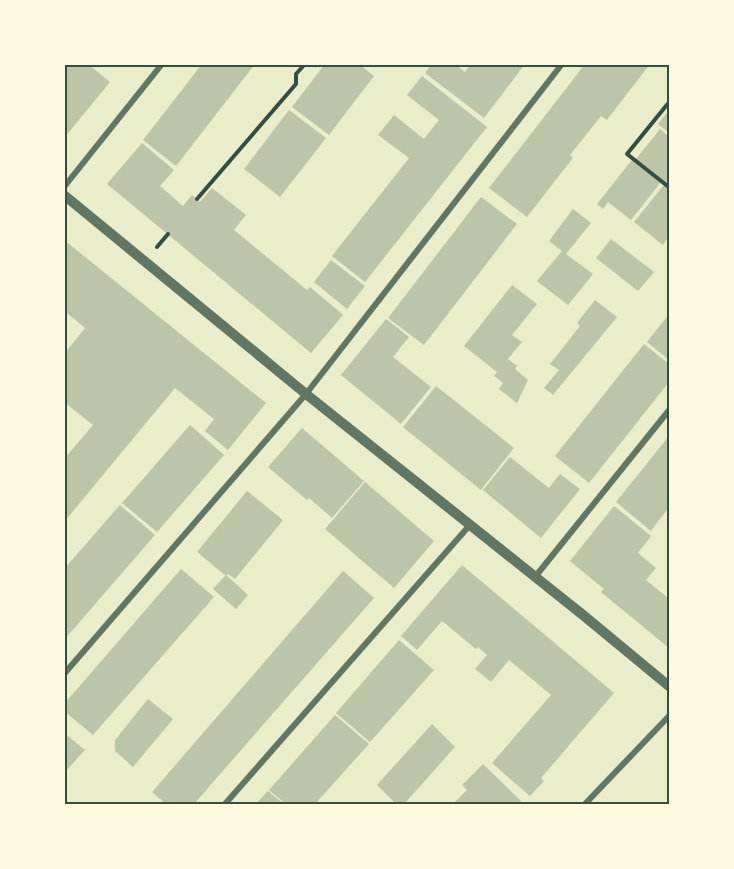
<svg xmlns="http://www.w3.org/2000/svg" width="734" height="869" font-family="Helvetica,sans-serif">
<rect width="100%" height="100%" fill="#e9edc9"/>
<g fill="#bcc5a7">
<polygon points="70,64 88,64 110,82 64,138 64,71"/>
<polygon points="202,64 255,64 176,166 143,140"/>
<polygon points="325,64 359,64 374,76 329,135 292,107"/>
<polygon points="432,64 455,64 465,72 471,64 525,64 484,118 425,73"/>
<polygon points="585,64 650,64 607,120 601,116 570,155 573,158 527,217 489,188"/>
<polygon points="422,76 487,127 365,282 332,256 409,158 378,135 394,115 424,139 439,120 407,95"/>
<polygon points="289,110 326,138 280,197 244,169"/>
<polygon points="669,110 669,185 636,159 660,129 667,135 669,133 658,124"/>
<polygon points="142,143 174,170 160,186 183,206 192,195 200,202 212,188 246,215 234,230 307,290 310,287 343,315 311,353 107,184"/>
<polygon points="632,160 661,182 631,220 608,202 603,209 597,204"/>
<polygon points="664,185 669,189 669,236 663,245 634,222"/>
<polygon points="481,197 517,224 424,345 388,318"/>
<polygon points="573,209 591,223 566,254 593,274 568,305 537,281 562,251 549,241"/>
<polygon points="611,239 654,272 638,291 596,258"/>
<polygon points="64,240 266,403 228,450 205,431 214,419 175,388 64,522 64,459 93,425 64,402 64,354 85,328 67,313 64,317"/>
<polygon points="331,260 365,286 347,309 314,282"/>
<polygon points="512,285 537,304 512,335 522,342 508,359 517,366 515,369 528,380 517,403 499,389 503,383 494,376 497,372 464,346"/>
<polygon points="595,300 617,317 553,395 544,388 559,370 550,364 580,326 577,323"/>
<polygon points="669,314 669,360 647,342"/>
<polygon points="386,319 409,337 393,357 431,387 401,424 341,375"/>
<polygon points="644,344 669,364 669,382 589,483 555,456"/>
<polygon points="436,386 514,448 481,490 403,427"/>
<polygon points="190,425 224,455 157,532 122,503"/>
<polygon points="302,428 364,481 332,518 309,498 307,500 268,467"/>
<polygon points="669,436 669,507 651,531 616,502"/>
<polygon points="510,457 549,488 560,474 580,489 541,538 483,490"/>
<polygon points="365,482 434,541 394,588 325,529"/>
<polygon points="247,491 283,520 235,579 228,574 226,576 197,552"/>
<polygon points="120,505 155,535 64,640 64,569"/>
<polygon points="614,506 651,536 638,553 656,568 646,580 668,598 669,596 669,648 601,592 604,589 570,561"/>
<polygon points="462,565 614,693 541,778 544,781 530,796 492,763 551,695 509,660 491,682 475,669 487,655 478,647 476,649 442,621 417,650 401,636"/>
<polygon points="181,569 214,597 93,735 64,711 64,704"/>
<polygon points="343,571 374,598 194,804 166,804 152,792"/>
<polygon points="226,575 248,595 236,609 213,589"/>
<polygon points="399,640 434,670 370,742 336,713"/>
<polygon points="148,699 173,719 133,767 115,751 115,740"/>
<polygon points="335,715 369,744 315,804 286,804 269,790"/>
<polygon points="432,724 455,747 404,804 396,804 377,785"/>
<polygon points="64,733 85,750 64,773"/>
<polygon points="483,764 521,801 518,804 453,804 467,790 462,785"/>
<polygon points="268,791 284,804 256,804"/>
</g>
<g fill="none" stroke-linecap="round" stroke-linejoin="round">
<g stroke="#344e41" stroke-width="4">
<polyline points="670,101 627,154 670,188"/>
<polyline points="197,199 296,84 296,74 305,64"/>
<polyline points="157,247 168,234"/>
</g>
<g stroke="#617663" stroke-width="6">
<polyline points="64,187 162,64"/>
<polyline points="535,577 670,409"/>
<polyline points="64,674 306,394 562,64"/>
<polyline points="225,804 469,526"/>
<polyline points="585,804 670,715"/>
</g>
<polyline stroke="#617663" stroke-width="10" points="64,195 306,394 583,615 670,687"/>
</g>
<rect width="734" height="869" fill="none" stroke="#fefae0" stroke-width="132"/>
<rect x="66" y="66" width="602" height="737" fill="none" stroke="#344e41" stroke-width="2"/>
</svg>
